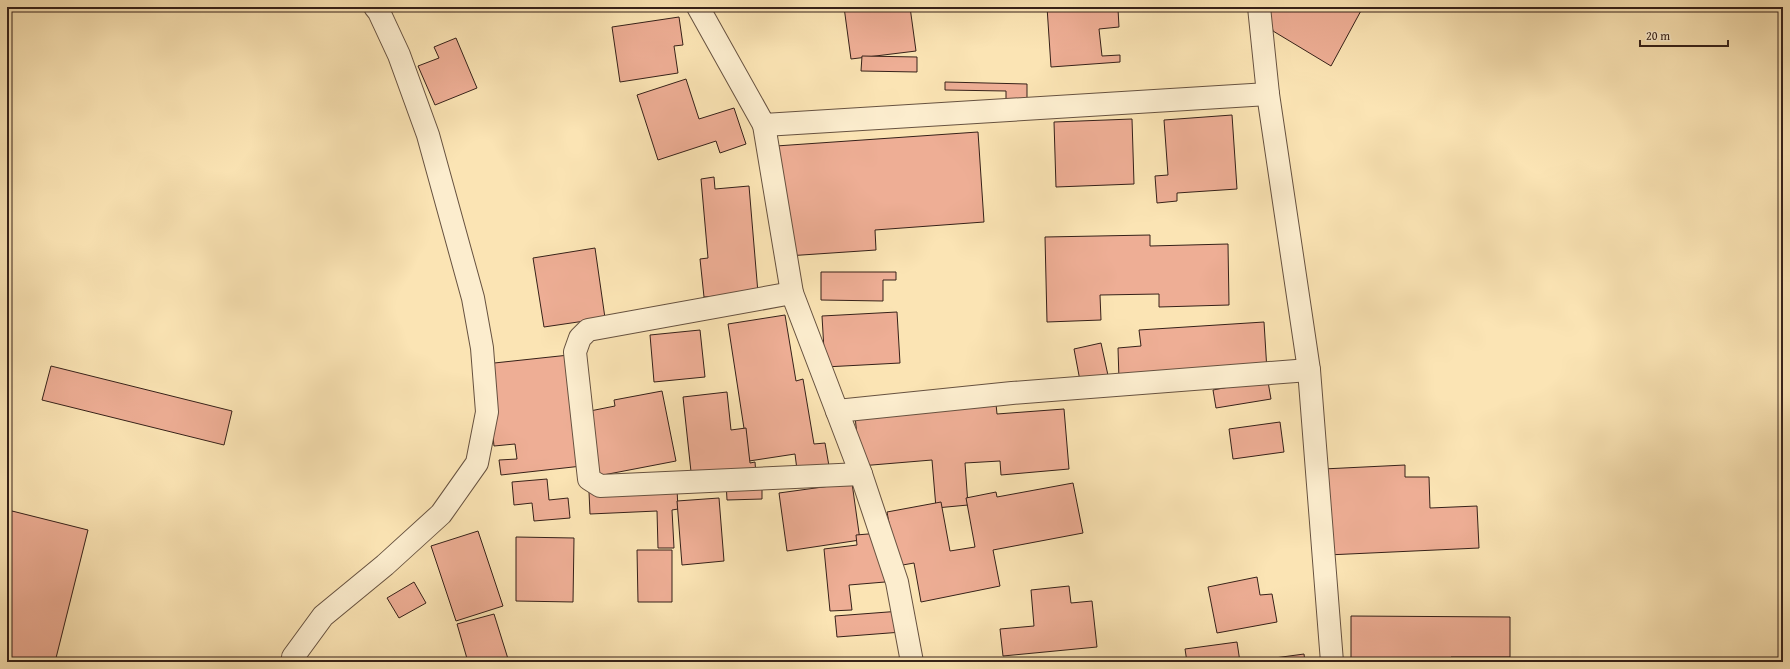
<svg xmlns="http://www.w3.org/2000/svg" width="1790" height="669" font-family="'Gentium Book Plus',serif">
<rect width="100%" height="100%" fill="#fbe4b4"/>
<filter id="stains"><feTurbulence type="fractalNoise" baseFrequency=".005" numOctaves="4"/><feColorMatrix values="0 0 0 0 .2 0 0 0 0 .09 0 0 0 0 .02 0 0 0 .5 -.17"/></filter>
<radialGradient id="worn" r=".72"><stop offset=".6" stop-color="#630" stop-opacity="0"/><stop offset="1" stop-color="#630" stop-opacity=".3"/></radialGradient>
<g fill="#eeae95" stroke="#362119">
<polygon points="844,7 910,7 916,51 851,59"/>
<polygon points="1047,7 1098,7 1098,10 1118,9 1119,27 1099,29 1102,56 1120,55 1120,62 1051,67"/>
<polygon points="1268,7 1363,7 1331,66 1273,31"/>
<polygon points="679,17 683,45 674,46 678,73 620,82 612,27"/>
<polygon points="456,38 477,88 435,105 418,66 439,58 434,47"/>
<polygon points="862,56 917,57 917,72 861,71"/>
<polygon points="686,79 699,119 734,108 746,144 720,153 716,141 658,160 637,95"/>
<polygon points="945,82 1027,84 1027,105 1006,105 1006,91 945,90"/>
<polygon points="1232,115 1237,189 1177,193 1177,201 1157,203 1155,176 1168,175 1164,120"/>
<polygon points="1132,119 1134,184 1056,187 1054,122"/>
<polygon points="978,132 984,222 875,230 876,250 787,256 776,146"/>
<polygon points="714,177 715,189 749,186 758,293 704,297 700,259 708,258 701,179"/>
<polygon points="1150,235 1150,246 1228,244 1229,305 1159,307 1159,294 1100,295 1101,320 1047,322 1045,237"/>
<polygon points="595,248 605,318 544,327 533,258"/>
<polygon points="821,272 896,272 896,280 883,280 883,301 821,300"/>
<polygon points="897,312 900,363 825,367 822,316"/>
<polygon points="785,315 796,381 803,379 814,444 825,443 829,466 797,470 795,454 749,461 728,324"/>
<polygon points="1264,322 1267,371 1119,380 1118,348 1141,346 1139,330"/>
<polygon points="700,330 705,377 654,382 650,335"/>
<polygon points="1101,343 1109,380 1081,386 1074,349"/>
<polygon points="569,355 582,466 501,475 499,460 517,459 515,444 494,446 485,364"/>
<polygon points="51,366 232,411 224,445 42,400"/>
<polygon points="1267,376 1271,399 1216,408 1213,390 1234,386"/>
<polygon points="662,391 676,461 598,476 585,412 615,406 614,400"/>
<polygon points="727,392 731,430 746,428 750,463 755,462 756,475 692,481 683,397"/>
<polygon points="996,404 997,414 1064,409 1069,469 1001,475 1000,461 965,463 968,505 936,508 932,460 860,466 855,416"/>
<polygon points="1280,422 1284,452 1233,459 1229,429"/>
<polygon points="1405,465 1405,477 1429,477 1430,508 1477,506 1479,548 1327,555 1323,469"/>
<polygon points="547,479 549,500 568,498 570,518 534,521 532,503 514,505 512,482"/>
<polygon points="762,480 762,499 727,500 726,482"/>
<polygon points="852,483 860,540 787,551 779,493"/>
<polygon points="1073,483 1083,533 993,550 1000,586 921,602 914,563 897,566 887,512 941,502 950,551 975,547 966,498 996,492 997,497"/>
<polygon points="677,489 678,509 672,510 674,548 658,548 657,511 590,514 589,492"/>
<polygon points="719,498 724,561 682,565 677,501"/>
<polygon points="8,510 88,530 55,662 7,662"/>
<polygon points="478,531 503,606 456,621 431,546"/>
<polygon points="880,533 885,582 849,585 852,610 830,611 824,549 857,545 856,535"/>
<polygon points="516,537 574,538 573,602 516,601"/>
<polygon points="637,550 672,550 672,602 638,602"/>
<polygon points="1257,577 1260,595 1272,594 1277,622 1217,633 1208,587"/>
<polygon points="414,582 426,603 399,618 387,598"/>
<polygon points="1069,586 1071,603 1092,601 1097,647 1003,656 1000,629 1034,626 1031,590"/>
<polygon points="901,611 902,632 837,637 835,616"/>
<polygon points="494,614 509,662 468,662 457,624"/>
<polygon points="1351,616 1510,617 1510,657 1451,657 1451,662 1351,662"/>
<polygon points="1237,642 1240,662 1187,662 1185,649"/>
<polygon points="1304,654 1305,662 1260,662 1260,660"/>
</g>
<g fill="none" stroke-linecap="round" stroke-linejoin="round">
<defs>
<g id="minor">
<polyline points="698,7 764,125 1268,94"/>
<polyline points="764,125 792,293 861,474 897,582 912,662"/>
<polyline points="792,293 588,330 580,338 575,352 589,479 600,486 861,474"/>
<polyline points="837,411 1012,393 1309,370"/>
<polyline points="293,662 293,657 323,616 385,565 441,514 477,463 487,412 482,348 473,298 428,135 399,55 379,12 375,7"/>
</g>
<polyline id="tertiary" points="1259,7 1268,94 1309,370 1332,662"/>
</defs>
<use href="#minor" stroke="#675240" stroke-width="24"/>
<use href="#tertiary" stroke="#675240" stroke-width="24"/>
<use href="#minor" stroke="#fcedce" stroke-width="22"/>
<use href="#tertiary" stroke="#fcedce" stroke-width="22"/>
</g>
<rect width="1790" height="669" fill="none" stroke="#fbe4b4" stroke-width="24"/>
<rect x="8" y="8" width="1774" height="653" fill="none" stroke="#362119" stroke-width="2"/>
<rect x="12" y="12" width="1766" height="645" fill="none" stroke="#362119"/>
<path d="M1640 40v6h88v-6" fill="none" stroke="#362119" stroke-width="2"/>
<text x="1646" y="40" font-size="12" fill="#362119" stroke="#fcedce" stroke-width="3" paint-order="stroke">20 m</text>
<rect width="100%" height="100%" filter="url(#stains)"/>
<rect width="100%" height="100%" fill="url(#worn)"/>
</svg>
